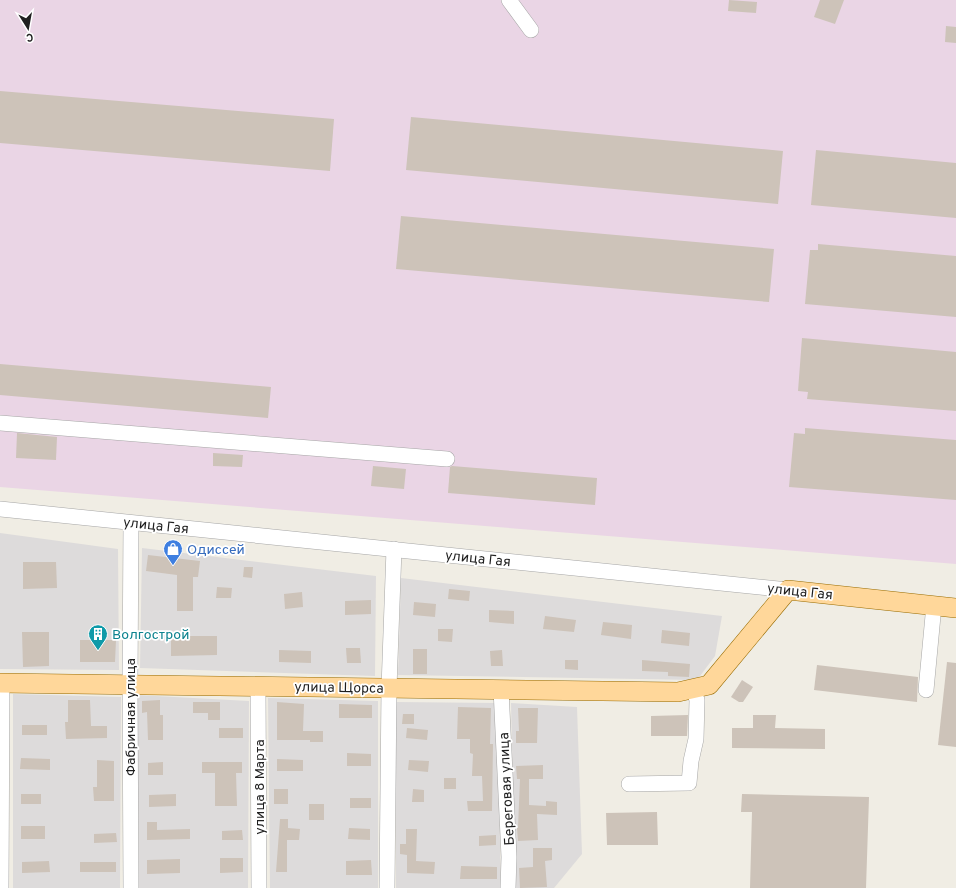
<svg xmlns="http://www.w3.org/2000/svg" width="956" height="888" font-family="Overpass,sans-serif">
<rect width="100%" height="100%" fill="#f0ede4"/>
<g fill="#dddbdb">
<polygon points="0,533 118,549 119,670 0,669"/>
<polygon points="142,548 376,576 375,676 140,668"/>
<polygon points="401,578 722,616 715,656 697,680 398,675"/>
<polygon points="13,694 121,697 120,888 13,888"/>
<polygon points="137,695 249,701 248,888 139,888"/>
<polygon points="268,698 378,701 378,888 270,888"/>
<polygon points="396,702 497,703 501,888 396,888"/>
<polygon points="511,703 577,707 582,854 554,888 515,888"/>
</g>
<polygon fill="#ead5e5" points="0,0 956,0 956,564 0,487"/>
<g fill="#cdc3b9">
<polygon points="729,0 757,2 756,13 728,11"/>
<polygon points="820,0 844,0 835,24 814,17"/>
<polygon points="946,26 956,27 956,43 945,42"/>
<polygon points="0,91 334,119 330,171 0,143"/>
<polygon points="411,117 783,151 778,204 406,170"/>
<polygon points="816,150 956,163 956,218 811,205"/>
<polygon points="401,216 774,249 769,302 396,269"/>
<polygon points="818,244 956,256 956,317 805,304 810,250 818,250"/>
<polygon points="802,338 956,352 956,411 807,399 808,392 798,391"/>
<polygon points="0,364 271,387 268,418 0,395"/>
<polygon points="805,428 956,440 956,500 789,487 794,433 805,434"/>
<polygon points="17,433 57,437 56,460 16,458"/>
<polygon points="213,453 243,455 242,467 213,466"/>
<polygon points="373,466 406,469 404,489 371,486"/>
<polygon points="452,466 597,478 595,505 448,493 450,467"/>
<polygon points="148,555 200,561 198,577 193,577 193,611 177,611 177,575 146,571"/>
<polygon points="23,562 56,562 57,588 23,589"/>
<polygon points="244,567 253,567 252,578 243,577"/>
<polygon points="217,587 232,588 231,598 216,598"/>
<polygon points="449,589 470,591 469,601 448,599"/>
<polygon points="302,592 303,607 285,609 284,594"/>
<polygon points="371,600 371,614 345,615 345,601"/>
<polygon points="414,602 436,604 435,617 413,615"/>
<polygon points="489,610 514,611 514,624 489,622"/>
<polygon points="545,616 576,620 574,632 543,629"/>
<polygon points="603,622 632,625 631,639 601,635"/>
<polygon points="438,629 453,629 452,642 438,641"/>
<polygon points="662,630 690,633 689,646 661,643"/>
<polygon points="22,632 49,632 49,666 23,667"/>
<polygon points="171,636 217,636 217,655 171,656"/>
<polygon points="80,640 116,640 115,662 80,662"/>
<polygon points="346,648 360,648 361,663 347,663"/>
<rect x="413" y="649" width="14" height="25"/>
<polygon points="279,650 311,651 311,663 279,662"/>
<polygon points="502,650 503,666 491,666 490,651"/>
<polygon points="565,660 578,660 578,670 565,669"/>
<polygon points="642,660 690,664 689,677 668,676 668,672 642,671"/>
<polygon points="947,662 956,663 956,747 938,745"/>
<polygon points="817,665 918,677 917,702 814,690"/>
<polygon points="742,680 753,687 743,702 739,702 731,697"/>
<polygon points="68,700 90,700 91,726 107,726 107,738 66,739 65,722 68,722"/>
<polygon points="160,700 160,715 163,715 163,740 148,740 147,712 142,713 142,701"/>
<polygon points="193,702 220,702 220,720 208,720 208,713 193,713"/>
<polygon points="277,702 304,704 303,731 323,731 323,742 310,742 310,740 277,740"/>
<polygon points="339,704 372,705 372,718 339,718"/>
<polygon points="458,707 491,708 490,744 493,744 492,811 468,811 467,801 483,801 482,776 472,776 473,754 470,753 470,739 457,739"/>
<polygon points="518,708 538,708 537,743 516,743 516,731 519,731"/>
<polygon points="403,714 414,714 414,724 402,724"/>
<polygon points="688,715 687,736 651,736 651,716"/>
<polygon points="753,715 776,715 775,728 825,729 825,749 732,748 732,728 753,728"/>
<rect x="22" y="725" width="25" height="10"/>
<rect x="219" y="728" width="24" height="10"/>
<polygon points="407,728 428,730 427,740 406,738"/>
<polygon points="347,753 371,754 371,766 347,766"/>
<polygon points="21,758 50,759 50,770 20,769"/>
<polygon points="277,759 303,760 303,771 277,771"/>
<polygon points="97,760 114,761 114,801 94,801 93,787 97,787"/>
<polygon points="409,760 429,761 428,772 408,770"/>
<polygon points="163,762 163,775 148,775 148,763"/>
<polygon points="202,762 242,762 242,773 236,773 237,806 215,806 215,773 202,773"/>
<polygon points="543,765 543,779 529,779 529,805 546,806 546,801 557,802 557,815 537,814 538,840 518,841 517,828 518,828 520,779 517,779 516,766"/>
<rect x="444" y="778" width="12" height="11"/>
<rect x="274" y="789" width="14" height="15"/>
<polygon points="413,789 424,790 424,802 412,802"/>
<rect x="21" y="794" width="20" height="10"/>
<polygon points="176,794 176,806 149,807 149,795"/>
<polygon points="742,794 869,797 866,888 750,888 752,812 741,812"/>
<rect x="350" y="798" width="21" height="10"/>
<rect x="309" y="804" width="15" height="16"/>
<polygon points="657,812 658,845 607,845 606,813"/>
<polygon points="280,819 288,819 288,828 300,829 299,840 287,840 287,872 276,872"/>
<polygon points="147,822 157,822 157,830 190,829 190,839 147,840"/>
<rect x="21" y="826" width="24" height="13"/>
<polygon points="349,828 370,829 370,840 348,839"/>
<polygon points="406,829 417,829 416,861 435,862 434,874 407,873 407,855 400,854 400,844 406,844"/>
<polygon points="242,830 243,840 222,840 222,831"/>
<polygon points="116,833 117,842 94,843 94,834"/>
<polygon points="496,835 496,845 479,846 479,836"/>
<polygon points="533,848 552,848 552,860 545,861 547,887 520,888 519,868 533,867"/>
<polygon points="220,858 243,858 243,872 220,873"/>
<polygon points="180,859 180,873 147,874 147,860"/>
<polygon points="371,860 372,875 346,875 346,861"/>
<polygon points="49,861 50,872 22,873 22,862"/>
<rect x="80" y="862" width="36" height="10"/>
<polygon points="461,866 497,867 497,879 460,879"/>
</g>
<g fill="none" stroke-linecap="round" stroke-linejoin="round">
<defs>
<g id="minor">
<polyline points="509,0 531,30"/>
<polyline points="0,423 447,459"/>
<polyline points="0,509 788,590"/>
<polyline points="258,686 259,888"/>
<polyline points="501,689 509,857 508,888"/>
<polyline points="926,690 934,605"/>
<polyline points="629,784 689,783 691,761 696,739 697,700 693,688"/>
<polyline points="1,888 2,683"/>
<polyline points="131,888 130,684 131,523"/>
<polyline points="387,888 389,688 394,549"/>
</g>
<polyline id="major" points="0,683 678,692 709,685 788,590 956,608"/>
</defs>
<use href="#minor" stroke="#a6a6a6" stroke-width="16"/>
<use href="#major" stroke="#996c00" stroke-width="20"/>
<use href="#minor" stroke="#fff" stroke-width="15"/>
<use href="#major" stroke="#ffd79a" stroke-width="19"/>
</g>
<defs>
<symbol id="shop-pin" viewBox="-11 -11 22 30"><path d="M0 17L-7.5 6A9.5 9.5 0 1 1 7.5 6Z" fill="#3f7fe0" stroke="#fff"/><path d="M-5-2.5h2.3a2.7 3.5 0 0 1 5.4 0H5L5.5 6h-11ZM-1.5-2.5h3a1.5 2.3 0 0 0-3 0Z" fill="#fff"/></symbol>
<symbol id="building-pin" viewBox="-11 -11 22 30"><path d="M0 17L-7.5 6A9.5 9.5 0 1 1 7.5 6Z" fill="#0f9aa8" stroke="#fff"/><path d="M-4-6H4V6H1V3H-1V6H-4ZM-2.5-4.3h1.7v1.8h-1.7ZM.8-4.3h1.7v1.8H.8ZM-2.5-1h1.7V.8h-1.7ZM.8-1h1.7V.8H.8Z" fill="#fff"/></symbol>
</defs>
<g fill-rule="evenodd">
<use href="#shop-pin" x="162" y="538" width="22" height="30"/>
<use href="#building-pin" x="87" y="623" width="22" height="30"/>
</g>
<g text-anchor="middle" stroke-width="3.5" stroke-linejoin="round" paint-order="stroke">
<g font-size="14" fill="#1f1f1f" stroke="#fff">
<text transform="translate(156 525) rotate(6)" y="5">улица Гая</text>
<text transform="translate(478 558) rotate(6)" y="5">улица Гая</text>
<text transform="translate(800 591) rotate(6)" y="5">улица Гая</text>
<text transform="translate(339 687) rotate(1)" y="5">улица Щорса</text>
<text transform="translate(130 717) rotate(-90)" y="5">Фабричная улица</text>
<text transform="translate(259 787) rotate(-90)" y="5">улица 8 Марта</text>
<text transform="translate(506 789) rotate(-93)" y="5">Береговая улица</text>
</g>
<g font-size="14" fill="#366cbe" stroke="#fff" text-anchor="start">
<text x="187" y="554">Одиссей</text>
</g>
<g font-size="14" fill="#0d838f" stroke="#fff" text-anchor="start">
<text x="112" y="639">Волгострой</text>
</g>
</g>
<g transform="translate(28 28) rotate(169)" stroke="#ffffff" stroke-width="3" paint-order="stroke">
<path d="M0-3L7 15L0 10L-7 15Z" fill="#1f1f1f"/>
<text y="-6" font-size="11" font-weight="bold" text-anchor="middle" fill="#1f1f1f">С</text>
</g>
</svg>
